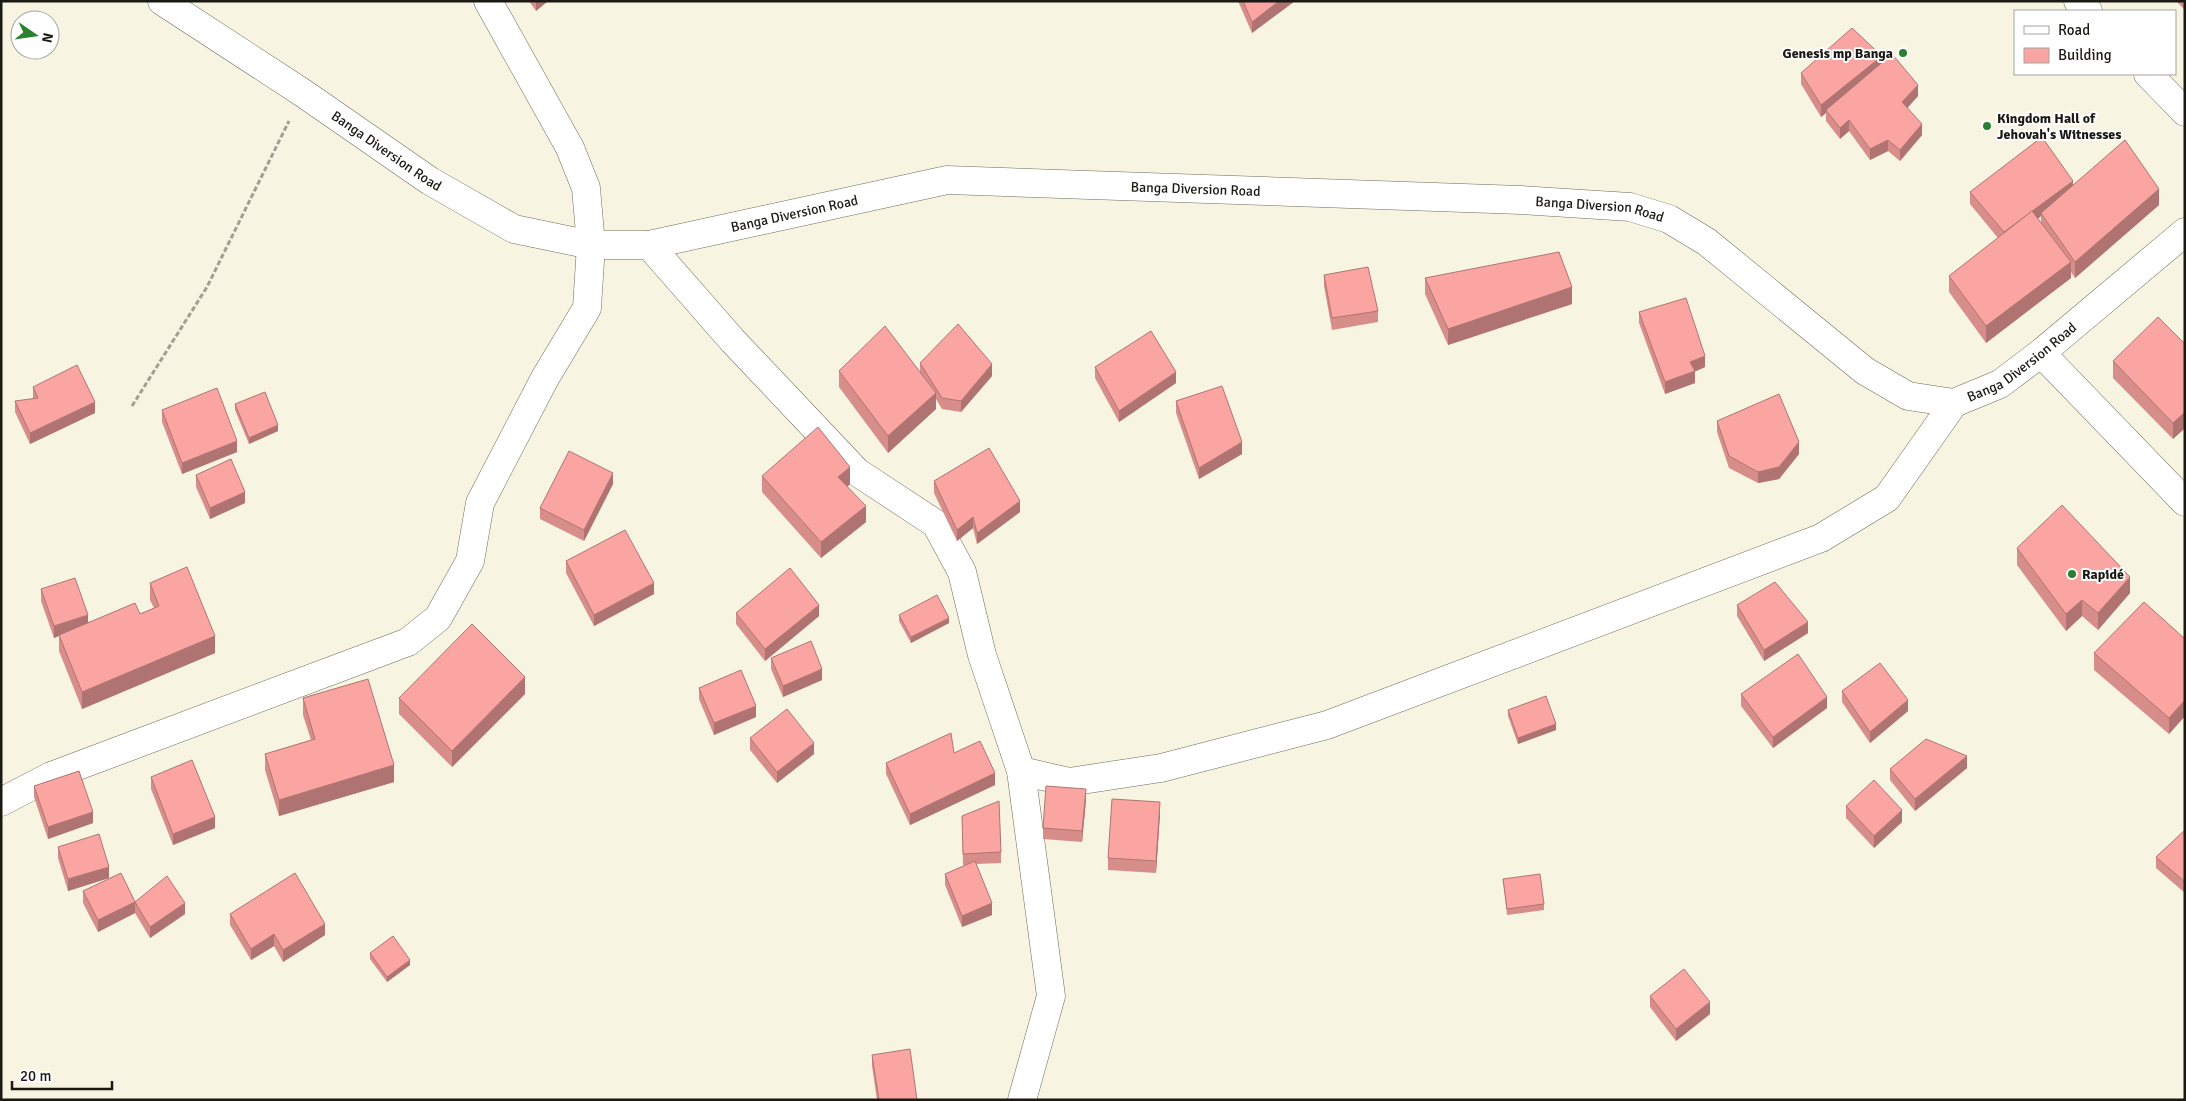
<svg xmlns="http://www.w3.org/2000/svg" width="2186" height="1101" font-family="Signika,sans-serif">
<rect width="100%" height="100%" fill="#f8f4e2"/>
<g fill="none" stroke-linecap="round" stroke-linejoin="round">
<defs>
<g id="street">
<polyline points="649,245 733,341 857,472 936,524 962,572 982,655 1021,771"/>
<polyline points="2041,353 2185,502"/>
<polyline points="1,802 51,776 408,642 438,618 470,561 480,503 545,378 587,308 591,245 586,188 570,148 488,1"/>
<polyline points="1022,1100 1051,996 1021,771 1069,782 1161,768 1327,725 1821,538 1887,498 1954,403"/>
</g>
<g id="secondary">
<path id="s1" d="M 162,1 L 303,93 L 430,181 L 514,229 L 591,245 L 649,245 L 947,180 L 1521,200 L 1630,207 L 1669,219 L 1707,242 L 1865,371 L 1908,396 L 1954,403 L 2000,384 L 2041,353 L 2185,232"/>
</g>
<g id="primary">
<polyline points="2078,1 2088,11"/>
<polyline points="2148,74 2185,112"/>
</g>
</defs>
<use href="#street" stroke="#6f6b5c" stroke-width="29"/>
<use href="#secondary" stroke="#6f6b5c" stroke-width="29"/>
<use href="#primary" stroke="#6f6b5c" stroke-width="29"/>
<polyline stroke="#a29f92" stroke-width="3" stroke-dasharray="5 2.5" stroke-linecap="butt" points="132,406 207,287 289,121"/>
<use href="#street" stroke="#fff" stroke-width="28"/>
<use href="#secondary" stroke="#fff" stroke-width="28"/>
<use href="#primary" stroke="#fff" stroke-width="28"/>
</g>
<g fill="#d78e8b" fill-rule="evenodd">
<polygon points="529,1 548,1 536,11"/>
<polygon points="1238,1 1295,1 1252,33"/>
<polygon points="2176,1 2185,1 2185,10"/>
<polygon points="1882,63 1918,96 1907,108 1922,135 1900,161 1888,151 1870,160 1849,131 1840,139 1826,121 1826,113 1821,117 1801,84 1801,73"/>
<path d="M 2073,185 L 2159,205 L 2075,278 L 2071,272 L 2071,278 L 1986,343 L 1949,292 L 1949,276 L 1998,238 L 1970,204 L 1970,192 ZM 2041,216 L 2041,223 L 2038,219 Z"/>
<polygon points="1324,275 1378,311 1378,322 1332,330 1324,286"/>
<polygon points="1425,278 1572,304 1448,345 1425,294"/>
<polygon points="1639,312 1705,367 1695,371 1695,383 1665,394 1639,323"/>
<polygon points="2185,344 2185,428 2173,439 2113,378 2113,361"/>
<polygon points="920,363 992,376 961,412 942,409 936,399 936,409 888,453 839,387 839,371 920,372"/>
<polygon points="1095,367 1176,383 1119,422 1095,378"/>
<polygon points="33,387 95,413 30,444 15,412 15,401 33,399"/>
<polygon points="1176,401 1242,454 1199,479 1176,413"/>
<polygon points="235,404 278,431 249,444 235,410"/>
<polygon points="162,410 237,452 182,474 162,422"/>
<polygon points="1717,421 1799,454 1779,479 1758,483 1729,468 1717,432"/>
<polygon points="196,475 245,503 210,519 196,487"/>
<polygon points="762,476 850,484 847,487 866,522 821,558 762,492"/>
<polygon points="934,481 1020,512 977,544 973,528 957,541 934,493"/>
<polygon points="613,484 584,541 540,519 540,508"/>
<polygon points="2017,548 2130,593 2098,630 2082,616 2066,631 2017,565"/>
<polygon points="566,561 654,594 594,626 566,573"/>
<polygon points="150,583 215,653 82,709 59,651 59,636 54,638 41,601 41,589 88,622 140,614 154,608 150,600"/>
<polygon points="1737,605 1808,633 1764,661 1737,616"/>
<polygon points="736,613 819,616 765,661 736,624"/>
<polygon points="899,615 949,623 911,643 899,621"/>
<polygon points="2185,639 2185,716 2169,734 2094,670 2094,653"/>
<polygon points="771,658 822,680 783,697 771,669"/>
<polygon points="699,688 756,717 714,735 699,699"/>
<polygon points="1842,691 1908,711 1870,743 1842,702"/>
<polygon points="525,694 452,767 399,714 399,698"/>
<polygon points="1741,694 1827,708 1773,748 1741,706"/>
<polygon points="303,698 394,782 279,816 265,770 265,754 311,740 303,715"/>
<polygon points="1508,710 1556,730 1518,744 1508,716"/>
<polygon points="750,738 814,754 777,783 750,750"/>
<polygon points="954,753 995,785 910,825 886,774 886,763"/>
<polygon points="1967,768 1915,811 1890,780 1890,769"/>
<polygon points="151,777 215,828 173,845 151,789"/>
<polygon points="34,786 93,823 48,839 34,797"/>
<polygon points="1086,800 1082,842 1043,839 1043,828"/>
<polygon points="1846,806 1902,822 1874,848 1846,818"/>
<polygon points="1160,814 1156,873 1108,870 1108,858"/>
<polygon points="962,816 1001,852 1001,863 976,864 992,915 962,927 945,885 945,874 966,865 963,865"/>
<polygon points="2185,830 2185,893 2156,868 2156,857"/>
<polygon points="58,847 109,878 68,891 58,858"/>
<polygon points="1503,879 1544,904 1544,910 1507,915"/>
<polygon points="83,891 135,902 185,914 150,938 135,913 98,932 83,903"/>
<polygon points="230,914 325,935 283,962 274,946 251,960 230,925"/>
<polygon points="370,953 410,965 387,982 370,959"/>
<polygon points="1650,996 1710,1014 1676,1041 1650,1007"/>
<polygon points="872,1055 917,1100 877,1100 872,1066"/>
</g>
<g fill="#af7471">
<polygon points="536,1 548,1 536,11"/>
<polygon points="1279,1 1295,1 1252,33 1252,22"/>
<polygon points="1882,56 1882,67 1826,110 1826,113 1821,117 1821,105"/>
<polygon points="1918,85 1918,96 1902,114 1902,102"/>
<polygon points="1849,120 1849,131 1840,139 1840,128"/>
<polygon points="1922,124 1922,135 1900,161 1900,150"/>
<polygon points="1888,140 1888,151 1870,160 1870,149"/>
<polygon points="2073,181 2073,192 2041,213 2041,216 2004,244 2004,232"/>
<polygon points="2159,189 2159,205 2075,278 2075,262"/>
<polygon points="2071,262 2071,278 1986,343 1986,326"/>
<polygon points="1572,287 1572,304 1448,345 1448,329"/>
<polygon points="1705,356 1705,367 1692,373 1695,371 1695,383 1665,394 1665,382 1690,362"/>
<polygon points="992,364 992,376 961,412 961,401"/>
<polygon points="1176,372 1176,383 1119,422 1119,411"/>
<polygon points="936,393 936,409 888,453 888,436"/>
<polygon points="95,402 95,413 30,444 30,433"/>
<polygon points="2185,412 2185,428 2173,439 2173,423"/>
<polygon points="278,425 278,431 249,444 249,438"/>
<polygon points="237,441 237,452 182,474 182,463"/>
<polygon points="1242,442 1242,454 1199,479 1199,468"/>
<polygon points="1799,442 1799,454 1779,479 1758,483 1758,472"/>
<polygon points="850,467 850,484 838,494 838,477"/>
<polygon points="613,473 613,484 584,541 584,530"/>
<polygon points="245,492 245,503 210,519 210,508"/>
<polygon points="1020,501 1020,512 977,544 977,533"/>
<polygon points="866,506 866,522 821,558 821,542"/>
<polygon points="973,517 973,528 957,541 957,530"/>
<polygon points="2130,577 2130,593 2098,630 2098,613"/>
<polygon points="654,583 654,594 594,626 594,615"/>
<polygon points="2082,600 2082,616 2066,631 2066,614"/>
<polygon points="819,605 819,616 765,661 765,649"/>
<polygon points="88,615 88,626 59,635 59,636 54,638 54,626"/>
<polygon points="949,618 949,623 911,643 911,637"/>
<polygon points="1808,622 1808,633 1764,661 1764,650"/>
<polygon points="215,636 215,653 82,709 82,692"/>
<polygon points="822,669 822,680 783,697 783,686"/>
<polygon points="525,677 525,694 452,767 452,751"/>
<polygon points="1827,697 1827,708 1773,748 1773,737"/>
<polygon points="1908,700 1908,711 1870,743 1870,732"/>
<polygon points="2185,700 2185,716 2169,734 2169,718"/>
<polygon points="756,706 756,717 714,735 714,723"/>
<polygon points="1556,724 1556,730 1518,744 1518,738"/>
<polygon points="814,743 814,754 777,783 777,772"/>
<polygon points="1967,756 1967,768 1915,811 1915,799"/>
<polygon points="394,765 394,782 279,816 279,800"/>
<polygon points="995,773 995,785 910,825 910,814"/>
<polygon points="1086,789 1086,800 1082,842 1082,831"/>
<polygon points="1160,802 1160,814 1156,873 1156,861"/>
<polygon points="1902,810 1902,822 1874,848 1874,836"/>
<polygon points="93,812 93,823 48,839 48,827"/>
<polygon points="215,817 215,828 173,845 173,834"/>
<polygon points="109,867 109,878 68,891 68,879"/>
<polygon points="135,902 135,913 98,932 98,920"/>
<polygon points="185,903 185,914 150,938 150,927"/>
<polygon points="992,903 992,915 962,927 962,916"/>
<polygon points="325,924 325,935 283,962 283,950"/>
<polygon points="274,934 274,946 251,960 251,949"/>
<polygon points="410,960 410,965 387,982 387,977"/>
<polygon points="1710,1002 1710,1014 1676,1041 1676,1029"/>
</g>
<g fill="#faa5a2" stroke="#af7471">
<polygon points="1243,1 1279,1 1252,22"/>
<polygon points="1852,28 1882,56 1821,105 1801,73"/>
<polygon points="1892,54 1918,85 1902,102 1922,124 1900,150 1888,140 1870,149 1849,120 1840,128 1826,110"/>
<polygon points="2042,137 2073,181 2004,232 1970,192"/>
<polygon points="2125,140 2159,189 2075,262 2041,213"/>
<polygon points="2032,211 2071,262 1986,326 1949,276"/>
<polygon points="1559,252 1572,287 1448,329 1425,278"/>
<polygon points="1368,267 1378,311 1332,318 1324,275"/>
<polygon points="1686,298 1705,356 1690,362 1695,371 1665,382 1639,312"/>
<polygon points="2158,317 2185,344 2185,412 2173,423 2113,361"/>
<polygon points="958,324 992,364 961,401 942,398 920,363"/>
<polygon points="885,326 936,393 888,436 839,371"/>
<polygon points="1151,331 1176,372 1119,411 1095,367"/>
<polygon points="77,365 95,402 30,433 15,401 38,398 33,387"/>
<polygon points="1222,386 1242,442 1199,468 1176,401"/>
<polygon points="217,388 237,441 182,463 162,410"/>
<polygon points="265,392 278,425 249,438 235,404"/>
<polygon points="1779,394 1799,442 1779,467 1758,472 1729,456 1717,421"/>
<polygon points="818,427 850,467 838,477 866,506 821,542 762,476"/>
<polygon points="989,448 1020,501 977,533 973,517 957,530 934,481"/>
<polygon points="569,451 613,473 584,530 540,508"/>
<polygon points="231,459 245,492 210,508 196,475"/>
<polygon points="2062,505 2130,577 2098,613 2082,600 2066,614 2017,548"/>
<polygon points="625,530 654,583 594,615 566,561"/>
<polygon points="187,567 215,636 82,692 59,635 135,603 140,614 159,606 150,583"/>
<polygon points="790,568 819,605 765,649 736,613"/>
<polygon points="75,578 88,615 54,626 41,589"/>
<polygon points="1775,582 1808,622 1764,650 1737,605"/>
<polygon points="937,595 949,618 911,637 899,615"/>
<polygon points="2144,602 2185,639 2185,700 2169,718 2094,653"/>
<polygon points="472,624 525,677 452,751 399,698"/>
<polygon points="811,641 822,669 783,686 771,658"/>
<polygon points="1798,654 1827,697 1773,737 1741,694"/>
<polygon points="1880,663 1908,700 1870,732 1842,691"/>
<polygon points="741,670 756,706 714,723 699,688"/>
<polygon points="368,679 394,765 279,800 265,754 315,739 303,698"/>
<polygon points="1546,696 1556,724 1518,738 1508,710"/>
<polygon points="787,709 814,743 777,772 750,738"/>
<polygon points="951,733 954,753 980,741 995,773 910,814 886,763"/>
<polygon points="1926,739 1967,756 1915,799 1890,769"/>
<polygon points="192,760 215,817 173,834 151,777"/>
<polygon points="79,771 93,812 48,827 34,786"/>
<polygon points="1874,780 1902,810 1874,836 1846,806"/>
<polygon points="1046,786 1086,789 1082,831 1043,828"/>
<polygon points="1112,799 1160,802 1156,861 1108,858"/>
<polygon points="999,801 1001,852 963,854 962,816"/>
<polygon points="2185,830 2185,882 2156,857"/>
<polygon points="99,834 109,867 68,879 58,847"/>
<polygon points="975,861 992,903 962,916 945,874"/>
<polygon points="121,873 135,902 98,920 83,891"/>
<polygon points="295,873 325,924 283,950 274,934 251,949 230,914"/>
<polygon points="1540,874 1544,904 1507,909 1503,879"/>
<polygon points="167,876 185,903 150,927 135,902"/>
<polygon points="393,936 410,960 387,977 370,953"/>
<polygon points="1684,969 1710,1002 1676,1029 1650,996"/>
<polygon points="910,1049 917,1100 879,1100 872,1055"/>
</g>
<g fill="#2a802e" stroke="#fff" stroke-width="2">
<circle cx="1903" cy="53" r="5"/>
<circle cx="1987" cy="126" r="5"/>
<circle cx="2072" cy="574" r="5"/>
</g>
<g text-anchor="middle" stroke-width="4" stroke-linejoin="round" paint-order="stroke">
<g font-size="14" font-weight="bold" fill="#1b1913" stroke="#fff" text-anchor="start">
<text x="1893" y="58" text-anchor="end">Genesis mp Banga</text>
<text x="1997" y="123">Kingdom Hall of<tspan x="1997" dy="16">Jehovah's Witnesses</tspan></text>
<text x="2082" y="579">Rapidé</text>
</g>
<g font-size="14" fill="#1b1913" stroke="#fff">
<text dy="5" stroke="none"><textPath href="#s1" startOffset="270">Banga Diversion Road</textPath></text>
<text dy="5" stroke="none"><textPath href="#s1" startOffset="1110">Banga Diversion Road</textPath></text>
<text dy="5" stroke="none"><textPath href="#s1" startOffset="1515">Banga Diversion Road</textPath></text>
<text dy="5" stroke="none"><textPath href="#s1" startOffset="705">Banga Diversion Road</textPath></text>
<text dy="5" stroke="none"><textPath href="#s1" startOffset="2010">Banga Diversion Road</textPath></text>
</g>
</g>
<rect width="2186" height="1101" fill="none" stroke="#1b1913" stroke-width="5"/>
<rect x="2014" y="10" width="162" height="65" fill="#ffffff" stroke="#a4a3a1"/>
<rect x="2024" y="26" width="25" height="8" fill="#ffffff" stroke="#a4a3a1"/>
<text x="2058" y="35" font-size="15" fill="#1b1913">Road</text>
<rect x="2024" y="48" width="25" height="15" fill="#faa5a2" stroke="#a4a3a1"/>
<text x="2058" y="60" font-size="15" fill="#1b1913">Building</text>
<g transform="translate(35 35) rotate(103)"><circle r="24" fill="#ffffff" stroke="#a4a3a1"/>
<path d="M0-4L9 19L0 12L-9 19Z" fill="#2a802e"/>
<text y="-8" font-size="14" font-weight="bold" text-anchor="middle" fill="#1b1913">N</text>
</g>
<path d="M12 1081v8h100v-8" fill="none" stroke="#1b1913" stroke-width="2.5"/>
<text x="20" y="1081" font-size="15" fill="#1b1913" stroke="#ffffff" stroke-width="4" paint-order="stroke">20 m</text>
</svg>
